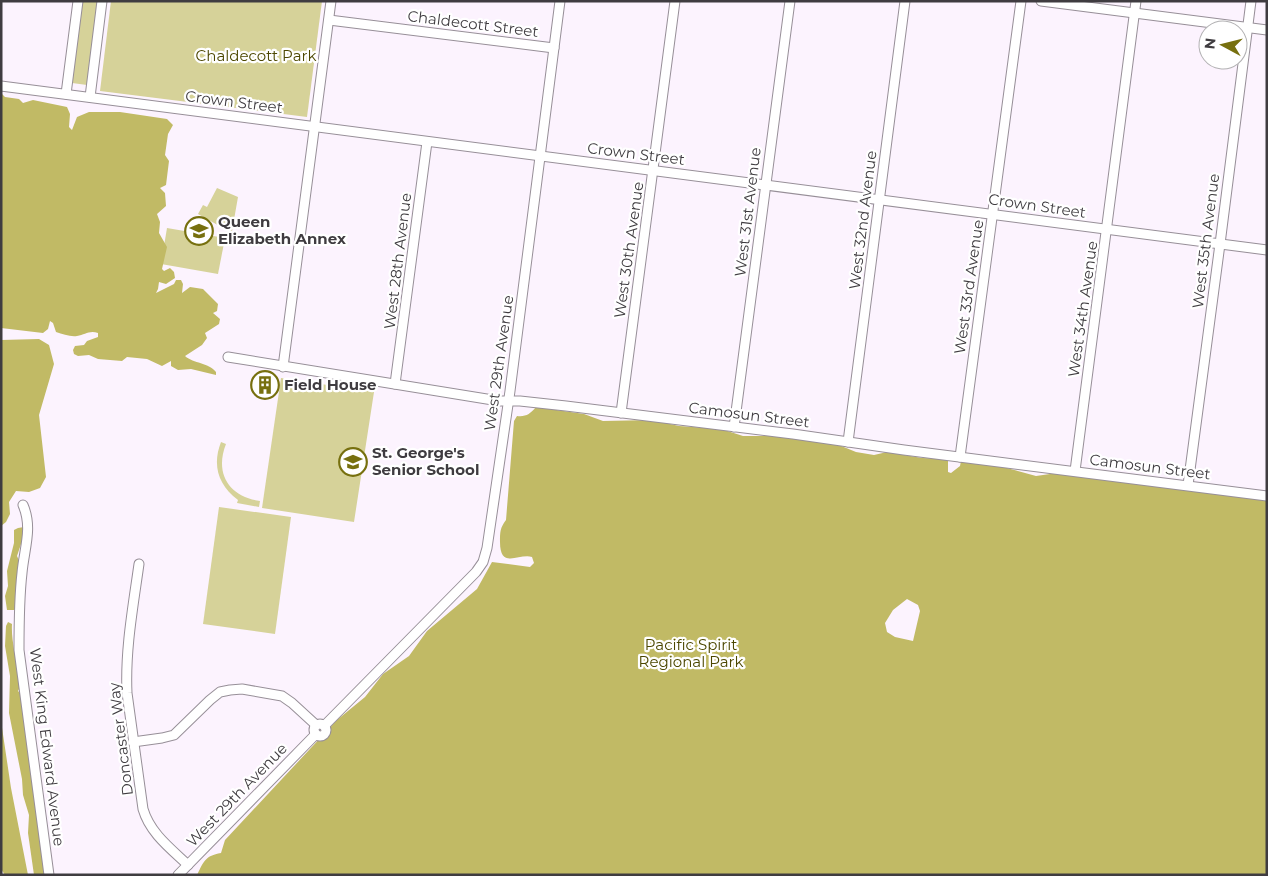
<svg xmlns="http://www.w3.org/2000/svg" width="1268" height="876" font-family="Montserrat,sans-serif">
<rect width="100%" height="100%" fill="#fcf3fe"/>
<g fill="#d6d299">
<polygon points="82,1 98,1 87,85 72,83"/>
<polygon points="111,1 322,1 307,117 100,91"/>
<polygon points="217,188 238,197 232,231 223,228 198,214 203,205 207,207"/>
<polygon points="167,228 225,238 218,274 161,264"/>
<polygon points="281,378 374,392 354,522 262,508"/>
<path d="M 221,442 L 226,444 C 214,474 230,497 260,501 L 259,507 L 237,503 L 238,500 C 218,485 212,465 221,442 Z"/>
<polygon points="219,507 291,517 275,634 203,624"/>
</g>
<g fill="#c1ba65" fill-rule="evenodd">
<path d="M 1,93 L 5,97 L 19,99 L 23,103 L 33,100 L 67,107 L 70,114 L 69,127 L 72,130 L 77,117 L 89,112 L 120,112 L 167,119 L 173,125 L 168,134 L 165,155 L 169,161 L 166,185 L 160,188 L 165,193 L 166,206 L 157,214 L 160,222 L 159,233 L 167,247 L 162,269 L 164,271 L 170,268 L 174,272 L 175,278 L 166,284 L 159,282 L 158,289 L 156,293 L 174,284 L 176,280 L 181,280 L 183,284 L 182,293 L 190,287 L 203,289 L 218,304 L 217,311 L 213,313 L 220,319 L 219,324 L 205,333 L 207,338 L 202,345 L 185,356 C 194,364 208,362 216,372 L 216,375 L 191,369 L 178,370 L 171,366 L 171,361 L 162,366 L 147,359 L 127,357 L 122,361 L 98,359 L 89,355 L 78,356 L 74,354 L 73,350 L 75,346 L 84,345 L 87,341 L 98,337 L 98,333 C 89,330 85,335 77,336 C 70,337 63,334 56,332 L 53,323 L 50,321 L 48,329 L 43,333 L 1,328 Z"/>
<polygon points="39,339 49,345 54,364 39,415 46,477 40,488 29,492 16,491 9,502 10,514 6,522 1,526 1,340"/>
<path d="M 536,407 L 584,414 L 603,421 L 652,420 L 679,426 L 707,428 L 715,427 L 743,436 L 777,436 L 829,441 L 856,452 L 874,455 L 887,452 L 922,458 L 948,459 L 948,472 L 951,473 L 960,466 L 961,461 L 996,465 L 1036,476 L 1064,472 L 1072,475 L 1166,486 L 1267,501 L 1267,875 L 197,875 C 204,861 205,856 221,853 L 225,840 L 337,720 L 365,697 L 383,674 L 409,656 L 427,631 L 477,589 L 492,562 L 530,567 L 534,563 L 532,557 C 519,553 500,570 500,542 C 500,532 500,528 506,520 L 514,421 L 517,416 C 526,417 530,414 536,407 ZM 907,599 L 918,605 L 920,611 L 913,641 L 895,637 L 887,632 L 885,623 L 893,610 Z"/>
<polygon points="24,527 27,534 21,544 17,556 21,565 19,604 14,610 7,610 5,596 8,586 7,571 14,543 14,530 18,528"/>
<path d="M 8,622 L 12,624 C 11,640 16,655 17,672 L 19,673 L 21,685 L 18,691 L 22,695 L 45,875 L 34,875 L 28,833 L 29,815 L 23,795 L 22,779 L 9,713 L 10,676 L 5,646 L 6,626 Z"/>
<polygon points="1,721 11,788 28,875 5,875 1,869"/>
</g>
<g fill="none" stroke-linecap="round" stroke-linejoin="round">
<defs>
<g id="street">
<polyline points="1041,1 1267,30"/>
<polyline points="329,20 554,48"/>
<polyline points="1,86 1267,250"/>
<polyline points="66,94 78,1"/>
<polyline points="90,97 102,1"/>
<polyline points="228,357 499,401 520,401 566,406 793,434 904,450 1267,496"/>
<polyline points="283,367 331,1"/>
<polyline points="395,384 427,142"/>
<polyline points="621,413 675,1"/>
<polyline points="734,427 790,1"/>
<polyline points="848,442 905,1"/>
<polyline points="960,457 1021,1"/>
<polyline points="1075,471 1136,1"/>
<polyline points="1188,485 1220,244 1251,1"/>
<path d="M 23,505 C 33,528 24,549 22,573 C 19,599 19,624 19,650 L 49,875"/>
<path d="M 139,564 C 133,607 125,650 127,693 L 143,809 C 150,833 170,848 188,865"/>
<circle cx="320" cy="730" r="6"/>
<polyline points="324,726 476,572 483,562 487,548 510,391 560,1"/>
<polyline points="133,742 162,738 174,735 210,700 220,692 230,690 242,689 282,696 292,703 316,725"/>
<polyline points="178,875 316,734"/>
</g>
</defs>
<use href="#street" stroke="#978f98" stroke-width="11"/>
<use href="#street" stroke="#fff" stroke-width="9"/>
</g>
<defs>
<symbol id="school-ring" viewBox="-11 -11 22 22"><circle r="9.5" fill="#fff" stroke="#77700f" stroke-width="1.5"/><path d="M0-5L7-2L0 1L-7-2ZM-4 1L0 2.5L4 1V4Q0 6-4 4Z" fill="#77700f"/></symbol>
<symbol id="building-ring" viewBox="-11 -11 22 22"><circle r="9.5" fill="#fff" stroke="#77700f" stroke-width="1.5"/><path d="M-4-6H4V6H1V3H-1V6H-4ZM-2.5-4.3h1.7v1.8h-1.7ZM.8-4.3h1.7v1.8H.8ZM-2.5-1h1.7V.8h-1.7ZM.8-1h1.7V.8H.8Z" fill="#77700f"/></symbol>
</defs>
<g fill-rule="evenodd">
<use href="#school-ring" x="183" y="215" width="32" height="32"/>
<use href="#building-ring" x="249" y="369" width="32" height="32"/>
<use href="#school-ring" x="337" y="446" width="32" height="32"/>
</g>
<g text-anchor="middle" stroke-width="4.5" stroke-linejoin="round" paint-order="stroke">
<g font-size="15" fill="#3f3c40" stroke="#fff">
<text transform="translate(473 24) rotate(7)" y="5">Chaldecott Street</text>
<text transform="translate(234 102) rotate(7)" y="5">Crown Street</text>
<text transform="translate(636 154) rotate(7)" y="5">Crown Street</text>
<text transform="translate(1037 206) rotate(8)" y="5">Crown Street</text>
<text transform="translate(748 212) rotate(-83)" y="5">West 31st Avenue</text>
<text transform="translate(863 220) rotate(-83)" y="5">West 32nd Avenue</text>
<text transform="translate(1206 241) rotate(-83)" y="5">West 35th Avenue</text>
<text transform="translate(629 250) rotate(-82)" y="5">West 30th Avenue</text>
<text transform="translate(398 261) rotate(-83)" y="5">West 28th Avenue</text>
<text transform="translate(969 287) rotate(-82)" y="5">West 33rd Avenue</text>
<text transform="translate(1083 309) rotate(-82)" y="5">West 34th Avenue</text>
<text transform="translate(499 363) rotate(-82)" y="5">West 29th Avenue</text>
<text transform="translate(749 415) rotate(7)" y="5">Camosun Street</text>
<text transform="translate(1150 467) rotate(7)" y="5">Camosun Street</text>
<text transform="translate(121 739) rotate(-97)" y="5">Doncaster Way</text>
<text transform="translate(47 747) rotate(83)" y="5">West King Edward Avenue</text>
<text transform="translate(237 795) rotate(-46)" y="5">West 29th Avenue</text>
</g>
<g font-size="15" fill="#4c4700" stroke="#fff">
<text x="256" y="61">Chaldecott Park</text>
<text x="691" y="650">Pacific Spirit<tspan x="691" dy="17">Regional Park</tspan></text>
</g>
<g font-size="15" font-weight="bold" fill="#3f3c40" stroke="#fff" text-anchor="start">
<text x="218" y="227">Queen<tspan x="218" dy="17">Elizabeth Annex</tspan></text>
<text x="284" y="390">Field House</text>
<text x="372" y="458">St. George's<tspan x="372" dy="17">Senior School</tspan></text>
</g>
</g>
<rect width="1268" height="876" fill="none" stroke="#3f3c40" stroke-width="5"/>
<g transform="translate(1223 45) rotate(277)"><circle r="24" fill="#ffffff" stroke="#b2b1b3"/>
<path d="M0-4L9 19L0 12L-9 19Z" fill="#77700f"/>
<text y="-8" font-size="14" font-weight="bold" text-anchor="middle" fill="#3f3c40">N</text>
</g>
</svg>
